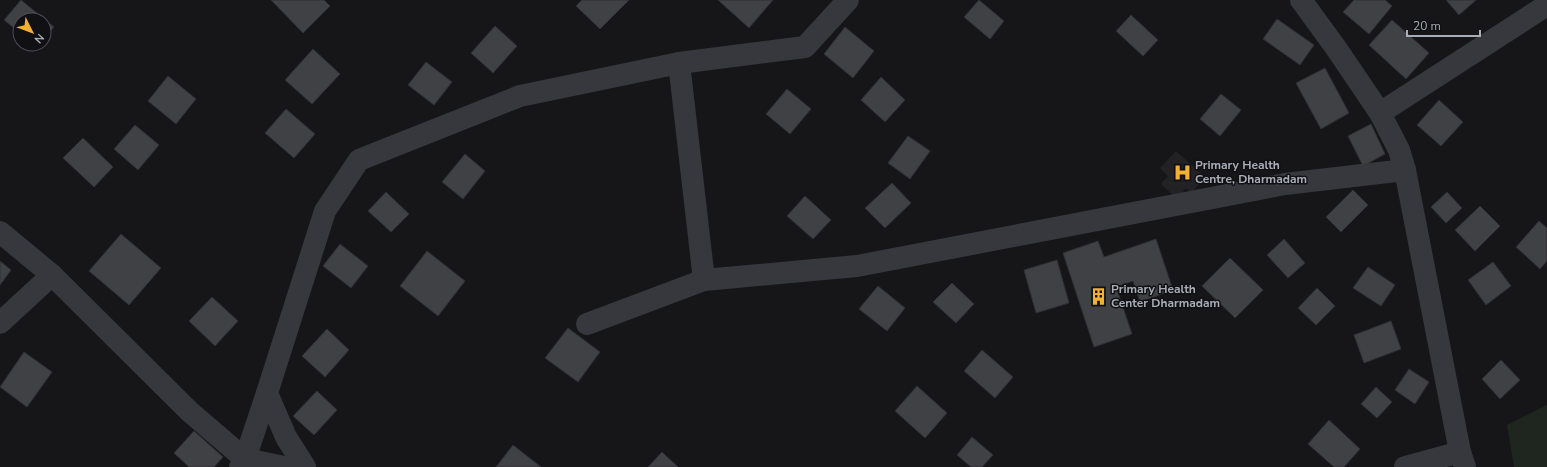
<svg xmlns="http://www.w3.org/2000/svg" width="1547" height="467" font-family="'Nunito Sans',sans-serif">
<rect width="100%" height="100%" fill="#161618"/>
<polygon fill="#222225" points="1176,151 1205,177 1191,193 1186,188 1177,199 1161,184 1168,176 1160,168"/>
<polygon fill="#1e261f" points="1547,405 1547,467 1514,467 1507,425"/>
<g fill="#404145" stroke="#303034">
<polygon points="21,0 54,27 44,39 44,20 20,20 20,33 4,20"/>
<polygon points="271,0 324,0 330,6 303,33"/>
<polygon points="582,0 629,0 600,29 576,6"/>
<polygon points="718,0 773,0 749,28"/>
<polygon points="979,0 1004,21 990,39 964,17"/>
<polygon points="1354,0 1385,0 1392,6 1369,34 1343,12"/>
<polygon points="1446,0 1476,0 1459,15"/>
<polygon points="1131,15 1158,40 1143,56 1116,31"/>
<polygon points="1277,19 1314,45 1300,65 1263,39"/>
<polygon points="1392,20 1429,53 1406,79 1369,45"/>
<polygon points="495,26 517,46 493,73 471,53"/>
<polygon points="845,27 874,51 853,78 824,54"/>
<polygon points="313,49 340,74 312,104 285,80"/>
<polygon points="426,62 452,82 434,105 408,85"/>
<polygon points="1325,68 1349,113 1321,129 1296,83"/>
<polygon points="168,76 196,99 176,124 148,101"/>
<polygon points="881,77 905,100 885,122 861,100"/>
<polygon points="787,89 811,109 790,134 766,114"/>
<polygon points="1221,94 1241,110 1220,136 1200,119"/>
<polygon points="1439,100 1463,122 1441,146 1417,125"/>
<polygon points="286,109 315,134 294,158 265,133"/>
<polygon points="1371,124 1385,154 1363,166 1348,136"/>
<polygon points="135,125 159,145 138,170 114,149"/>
<polygon points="908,136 930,151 910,179 888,163"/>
<polygon points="83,138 113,167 94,187 63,158"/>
<polygon points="465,154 485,171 463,199 442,182"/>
<polygon points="892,183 911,203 885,228 865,208"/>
<polygon points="1353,190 1368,205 1341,232 1326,217"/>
<polygon points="386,192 409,214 391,232 368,211"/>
<polygon points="1447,192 1462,208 1446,223 1431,207"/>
<polygon points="805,196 831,220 813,239 787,216"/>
<polygon points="1480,206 1500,226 1475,251 1455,230"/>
<polygon points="1539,221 1547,228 1547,261 1540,269 1516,247"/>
<polygon points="121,234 161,268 129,305 89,271"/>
<polygon points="1156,239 1173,290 1140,302 1133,281 1116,287 1132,334 1094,347 1063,253 1098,241 1104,257"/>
<polygon points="1284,239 1305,263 1288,278 1267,255"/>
<polygon points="340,244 368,266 351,288 323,266"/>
<polygon points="427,251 465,281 438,316 400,286"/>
<polygon points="1230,258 1263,290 1235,318 1202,286"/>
<polygon points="1057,260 1069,303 1036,313 1024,270"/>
<polygon points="0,261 11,270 0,285"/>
<polygon points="1493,262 1511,286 1486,305 1468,280"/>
<polygon points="1368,267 1395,285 1381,306 1353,288"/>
<polygon points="952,283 974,304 956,323 933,302"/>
<polygon points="878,286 905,308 887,331 859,309"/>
<polygon points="1317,288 1335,306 1316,325 1298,308"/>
<polygon points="212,297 238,321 215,346 189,321"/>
<polygon points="1391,321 1401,349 1364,363 1354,335"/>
<polygon points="568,328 600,352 578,382 545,358"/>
<polygon points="327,329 349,350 325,377 302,356"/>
<polygon points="982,350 1013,377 995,398 964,371"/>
<polygon points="24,352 52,372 27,407 0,387"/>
<polygon points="1501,360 1520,380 1500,399 1482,379"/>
<polygon points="1409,369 1429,382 1415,404 1395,390"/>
<polygon points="917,386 947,413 925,438 895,411"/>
<polygon points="1376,387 1392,402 1377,418 1361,404"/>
<polygon points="317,391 337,410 314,435 293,416"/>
<polygon points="1329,420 1360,449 1344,467 1334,467 1308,444"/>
<polygon points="194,431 223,457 214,467 189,467 174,453"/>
<polygon points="972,437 993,455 982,467 971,467 957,455"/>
<polygon points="513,445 541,467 496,467"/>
<polygon points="662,452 678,467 648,467"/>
</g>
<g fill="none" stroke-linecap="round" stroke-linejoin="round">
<g stroke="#37383d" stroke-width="22">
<polyline points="1301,0 1336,48 1380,113"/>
<polyline points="679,63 805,47 848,0"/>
<polyline points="0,232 52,275 189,411 245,459 284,467"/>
<polyline points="0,323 52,275"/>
<polyline points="587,324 704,280"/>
<polyline points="240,467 245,459 267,393"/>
<polyline points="305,467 286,437 267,393 325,211 359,160 520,96 679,63 704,280 857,266 1285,184 1405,170"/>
<polyline points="1405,467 1460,452"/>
<polyline points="1465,467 1460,452 1405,170 1399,150 1380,113 1547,5"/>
</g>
</g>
<defs>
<symbol id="hospital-bare" viewBox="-9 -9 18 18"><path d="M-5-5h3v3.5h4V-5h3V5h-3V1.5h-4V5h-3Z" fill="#f2b134" stroke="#111113" stroke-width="2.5" paint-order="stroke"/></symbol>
<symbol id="building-bare" viewBox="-9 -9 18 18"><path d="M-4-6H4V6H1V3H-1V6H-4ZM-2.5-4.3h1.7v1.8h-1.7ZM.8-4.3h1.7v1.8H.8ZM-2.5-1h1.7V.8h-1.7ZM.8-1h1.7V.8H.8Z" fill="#f2b134" stroke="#111113" stroke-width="2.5" paint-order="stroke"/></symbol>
</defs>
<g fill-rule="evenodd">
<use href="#hospital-bare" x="1170" y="160" width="25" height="25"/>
<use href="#building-bare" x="1086" y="284" width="25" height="25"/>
</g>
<g text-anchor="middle" stroke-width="3" stroke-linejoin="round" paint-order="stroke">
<g font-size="12" font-weight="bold" fill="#a8adb8" stroke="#111113" text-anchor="start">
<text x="1195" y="169">Primary Health<tspan x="1195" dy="14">Centre, Dharmadam</tspan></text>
<text x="1111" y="293">Primary Health<tspan x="1111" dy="14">Center Dharmadam</tspan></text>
</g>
</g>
<g transform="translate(32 32) rotate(132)"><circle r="19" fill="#111113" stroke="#4d4f55"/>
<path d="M0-3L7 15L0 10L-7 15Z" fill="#f2b134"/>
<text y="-6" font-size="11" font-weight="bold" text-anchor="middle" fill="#a8adb8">N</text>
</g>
<path d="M1407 30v6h73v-6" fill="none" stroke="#a8adb8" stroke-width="2"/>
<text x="1413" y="30" font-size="12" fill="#a8adb8" stroke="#111113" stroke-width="3" paint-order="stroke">20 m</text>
</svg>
